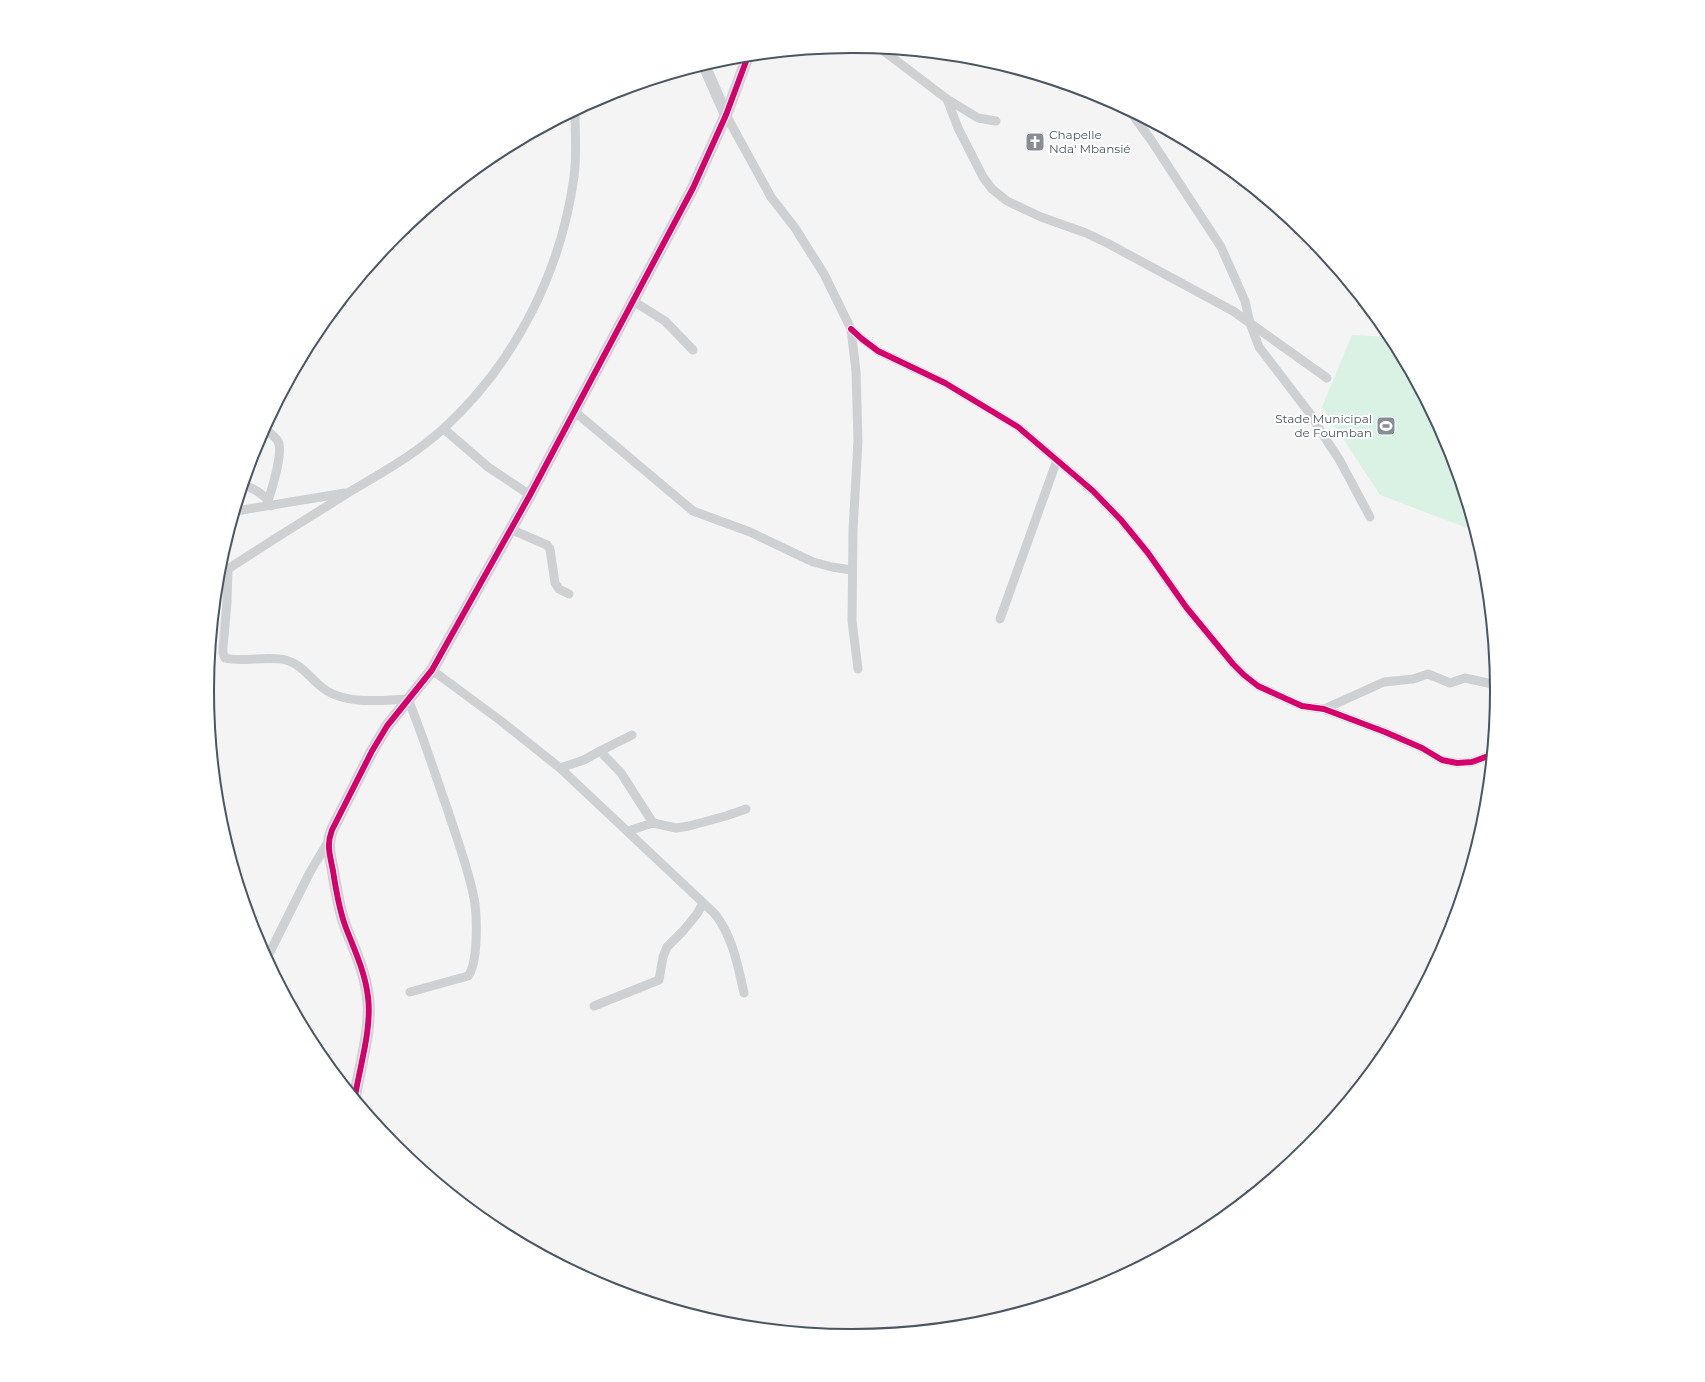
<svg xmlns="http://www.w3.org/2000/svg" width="1705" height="1382" font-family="Montserrat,sans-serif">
<rect width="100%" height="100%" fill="#f4f4f4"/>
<polygon fill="#d9f2e3" points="1352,335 1391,337 1448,444 1475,531 1380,495 1322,407"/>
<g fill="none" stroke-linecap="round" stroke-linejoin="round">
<g stroke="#ced0d2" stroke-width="9">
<polyline points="881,49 947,99 958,128 983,177 992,189 1007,201 1041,217 1086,233 1109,244 1233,311 1327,378"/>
<polyline points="947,99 978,118 996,121"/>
<polyline points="1130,111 1151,140 1221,247 1245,301 1250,323 1259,347 1311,415 1327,441 1339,459 1370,517"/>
<polyline points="726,115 771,197 795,228 824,274 851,329 856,371 858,441 853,530 852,621 858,669"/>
<polyline points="633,301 665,321 693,350"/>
<polyline points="851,329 862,339 878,351 945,383 1018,427 1093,491 1121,520 1148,553 1186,607 1233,664 1244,675 1258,686 1302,706 1324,709 1385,732 1422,748 1442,760 1457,763 1472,762 1491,755"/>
<polyline points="574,411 693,511 750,532 813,562 832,567 852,570"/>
<polyline points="444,429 488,467 530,495"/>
<path d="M 244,485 C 255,489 266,495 271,506"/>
<path d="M 268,501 C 272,489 282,456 279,444 C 278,439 273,436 269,432"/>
<polyline points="236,511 345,493"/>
<polyline points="510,529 547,545 550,549 555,583 559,589 569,594"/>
<path d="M 228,569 L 227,602 L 223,648 L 223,653 L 225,658 C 244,663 266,655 286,660 C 304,665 312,682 327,691 C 350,705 382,700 408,699 C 423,736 435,774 448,811 C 457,839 471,876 475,904 C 477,920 478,964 468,976 L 410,992"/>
<path d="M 219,575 C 262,546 307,519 351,491 C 383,472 416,454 444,428 C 515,363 561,272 574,177 C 577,156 575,133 575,112"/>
<polyline points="1000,619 1057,460"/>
<path d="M 432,670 L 501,721 L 560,768 L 714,913 C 732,934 738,966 744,993"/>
<polyline points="1324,709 1384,682 1413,679 1428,674 1450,683 1465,678 1497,685"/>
<polyline points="600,751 632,735"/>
<polyline points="560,768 584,760 600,751 621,773 653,823"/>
<polyline points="628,831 653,823 676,828 689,826 726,816 746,809"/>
<polyline points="267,958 310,872 328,842"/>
<polyline points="594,1006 659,980 663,957 667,947 683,931 697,914 703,903"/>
</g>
<g stroke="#ced0d2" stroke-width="12">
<polyline points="704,65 726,115"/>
<path d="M 355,1096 C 360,1066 372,1028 368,997 C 365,972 355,951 346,928 C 339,910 336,890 333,871 C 330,854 326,846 332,830 L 372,751 L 387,726 L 432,670 L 530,495 L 693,188 L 726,115 L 748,56"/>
</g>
<defs>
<g id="cycleway">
<polyline points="851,329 862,339 878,351 945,383 1018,427 1093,491 1121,520 1148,553 1186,607 1233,664 1244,675 1258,686 1302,706 1324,709 1385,732 1422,748 1442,760 1457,763 1472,762 1491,755"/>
<path d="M 355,1096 C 360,1066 372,1028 368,997 C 365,972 355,951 346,928 C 339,910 336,890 333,871 C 330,854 326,846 332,830 L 372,751 L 387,726 L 432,670 L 530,495 L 693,188 L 726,115 L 748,56"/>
</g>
</defs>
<use href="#cycleway" stroke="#fff" stroke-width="8"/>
<use href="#cycleway" stroke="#d6006c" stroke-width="6"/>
</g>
<defs>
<symbol id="church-square" viewBox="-11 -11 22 22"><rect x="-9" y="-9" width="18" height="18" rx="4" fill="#868d94" stroke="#fff"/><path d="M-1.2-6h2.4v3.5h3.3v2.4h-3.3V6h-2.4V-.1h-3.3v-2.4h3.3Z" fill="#fff"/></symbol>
<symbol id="stadium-square" viewBox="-11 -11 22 22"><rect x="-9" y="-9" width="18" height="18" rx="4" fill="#868d94" stroke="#fff"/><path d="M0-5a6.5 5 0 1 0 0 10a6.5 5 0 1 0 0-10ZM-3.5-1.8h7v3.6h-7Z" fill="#fff"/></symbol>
</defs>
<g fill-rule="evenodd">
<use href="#church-square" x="1024" y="131" width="22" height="22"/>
<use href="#stadium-square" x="1375" y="415" width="22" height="22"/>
</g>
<g text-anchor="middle" stroke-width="4" stroke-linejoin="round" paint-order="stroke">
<g font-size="12" fill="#4a5661" stroke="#fff" text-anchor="start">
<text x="1049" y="139">Chapelle<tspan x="1049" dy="14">Nda' Mbansié</tspan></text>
<text x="1372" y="423" text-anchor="end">Stade Municipal<tspan x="1372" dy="14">de Foumban</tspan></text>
</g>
</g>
<path d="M0 0H1705V1382H0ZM214 691a638 638 0 1 1 1276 0a638 638 0 1 1-1276 0Z" fill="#fff" fill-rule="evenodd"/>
<path fill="none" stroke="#4a5661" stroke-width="2" d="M214 691a638 638 0 1 1 1276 0a638 638 0 1 1-1276 0Z"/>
</svg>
